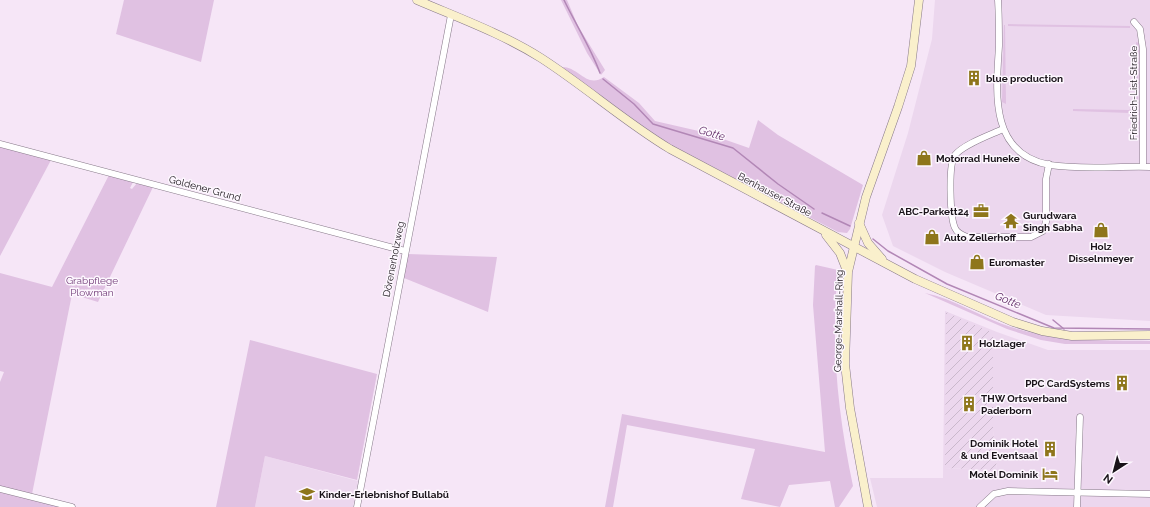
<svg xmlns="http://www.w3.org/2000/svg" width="1150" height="507" font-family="Raleway,sans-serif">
<defs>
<pattern id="industrial-furrows" width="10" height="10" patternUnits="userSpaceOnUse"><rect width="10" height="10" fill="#ecd7ee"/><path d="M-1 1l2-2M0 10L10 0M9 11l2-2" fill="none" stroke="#cab8cc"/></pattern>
</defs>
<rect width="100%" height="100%" fill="#f6e6f7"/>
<g fill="#ecd7ee" fill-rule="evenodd">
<polygon points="935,0 1150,0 1150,321 1046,315 945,272 893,246 882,215 908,133 932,39"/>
<path d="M 945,311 L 997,332 L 1048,350 L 1150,350 L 1150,507 L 877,507 L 870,478 L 943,478 ZM 993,431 L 997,470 L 945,468 Z"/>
<polygon points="265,456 358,481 353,507 255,507"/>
</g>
<polygon fill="url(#industrial-furrows)" points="946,312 993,333 993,431 997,470 945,468"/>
<g fill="#e0c1e2">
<polygon points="124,0 214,0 201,62 116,34"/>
<polygon points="561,0 567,0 578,26 605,70 601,75 587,53"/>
<polygon points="1008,24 1130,26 1130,28 1008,26"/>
<polygon points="1004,25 1005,25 1006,104 1002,102"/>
<polygon points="1136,42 1139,43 1138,108 1130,113 1073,111 1073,109 1129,110 1136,105"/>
<path d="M 561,67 C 579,66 586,89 604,77 L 639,103 L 655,121 L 703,132 L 749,148 L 758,120 L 778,135 L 863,185 L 850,229 L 847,233 L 838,232 L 672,146 L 647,131 Z"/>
<polygon points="0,146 51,160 0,256"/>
<polygon points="109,175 133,182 130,188 132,189 138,182 153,187 98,302 72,294 32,494 0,486 0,382 4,372 0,371 0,273 52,287"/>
<polygon points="408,254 497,257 488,312 404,278"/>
<path d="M 816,265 L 838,270 C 830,342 838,415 853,486 L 839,507 L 835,507 L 830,481 L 789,485 L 780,507 L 741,499 L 755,449 L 627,425 L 613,507 L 605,507 L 622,414 L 825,452 L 813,305 L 815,266 Z"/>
<path d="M 925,293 C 955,299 982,318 1011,327 C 1060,343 1099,340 1150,341 L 1150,344 L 1065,344 L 1041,340 L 1007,329 Z"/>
<polygon points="250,340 377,374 357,480 265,456 255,507 216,507"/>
<polygon points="0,491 63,507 0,507"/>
</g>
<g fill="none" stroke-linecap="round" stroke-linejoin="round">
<g stroke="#b287b6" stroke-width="1.5">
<path d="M 564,0 C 576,25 591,48 600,73"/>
<polyline points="603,79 634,104 653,124 733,148 778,184 814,209"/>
<polyline points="822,213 850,226"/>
<polyline points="873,239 888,251 947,284 1054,328 1150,329"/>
<polyline points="1053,320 1064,329"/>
</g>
<defs>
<g id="minor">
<path d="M 998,0 C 999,15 999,30 999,46 C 996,92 989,154 1050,165 C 1082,170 1117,166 1150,167"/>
<polyline points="1134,22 1140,29 1143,49 1143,166"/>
<path d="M 1003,129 C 990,135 964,144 955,155 C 948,164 950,218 955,228 C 957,233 962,235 967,237 L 1031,237 L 1043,231 L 1046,222 L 1046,179 L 1049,164"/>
<polyline points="0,144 405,251"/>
<polyline points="0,489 72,507"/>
<polyline points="357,507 451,15"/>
<polyline points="980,507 994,494 1008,491 1150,494"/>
<polyline points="1077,507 1080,417"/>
</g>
<g id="secondary">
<path d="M 417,0 C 459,18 503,34 541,58 C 586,87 625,122 670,149 L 915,279 L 1013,322 L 1042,331 L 1072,336 L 1150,335"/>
<polyline points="859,223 868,243 882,259"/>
<polyline points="826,235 840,253 847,271"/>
<polyline points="868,507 850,408 845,364 848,272 866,197 898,107 911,66 919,0"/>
</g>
</defs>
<use href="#minor" stroke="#867888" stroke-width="7"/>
<use href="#secondary" stroke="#867888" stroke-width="9"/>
<use href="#minor" stroke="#fff" stroke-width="6"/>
<use href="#secondary" stroke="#faf0cc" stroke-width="8"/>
</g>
<defs>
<symbol id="building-bare" viewBox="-9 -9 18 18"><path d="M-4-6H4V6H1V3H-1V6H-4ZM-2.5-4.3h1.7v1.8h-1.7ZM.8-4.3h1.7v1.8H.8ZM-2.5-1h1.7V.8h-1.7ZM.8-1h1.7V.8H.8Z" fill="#8e761b" stroke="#fdf7fe" stroke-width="2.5" paint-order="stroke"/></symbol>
<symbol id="shop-bare" viewBox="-9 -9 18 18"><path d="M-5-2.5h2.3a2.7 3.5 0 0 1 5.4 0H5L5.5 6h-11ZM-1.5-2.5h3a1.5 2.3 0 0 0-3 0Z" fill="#8e761b" stroke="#fdf7fe" stroke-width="2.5" paint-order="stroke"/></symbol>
<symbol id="office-bare" viewBox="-9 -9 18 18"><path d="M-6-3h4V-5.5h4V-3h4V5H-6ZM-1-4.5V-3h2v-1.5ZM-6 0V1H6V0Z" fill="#8e761b" stroke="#fdf7fe" stroke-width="2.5" paint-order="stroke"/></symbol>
<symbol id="temple-bare" viewBox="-9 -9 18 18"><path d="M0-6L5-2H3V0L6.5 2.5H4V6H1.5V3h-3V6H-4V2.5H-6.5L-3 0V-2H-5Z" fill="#8e761b" stroke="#fdf7fe" stroke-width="2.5" paint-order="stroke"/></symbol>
<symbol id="hotel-bare" viewBox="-9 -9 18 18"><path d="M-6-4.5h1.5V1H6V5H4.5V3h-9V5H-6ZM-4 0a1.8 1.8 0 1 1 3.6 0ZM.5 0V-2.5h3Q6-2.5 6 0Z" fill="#8e761b" stroke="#fdf7fe" stroke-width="2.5" paint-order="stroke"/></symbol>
<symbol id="school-bare" viewBox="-9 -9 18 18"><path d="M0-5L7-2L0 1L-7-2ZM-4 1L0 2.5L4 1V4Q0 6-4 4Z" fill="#8e761b" stroke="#fdf7fe" stroke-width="2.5" paint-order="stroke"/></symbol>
</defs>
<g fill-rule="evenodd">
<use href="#building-bare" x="963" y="67" width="22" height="22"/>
<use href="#shop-bare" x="913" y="147" width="22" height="22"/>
<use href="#office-bare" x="970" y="200" width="22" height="22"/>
<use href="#temple-bare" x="1000" y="210" width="22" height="22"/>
<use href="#shop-bare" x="1090" y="219" width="22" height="22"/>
<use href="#shop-bare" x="921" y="226" width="22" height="22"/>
<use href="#shop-bare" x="966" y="251" width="22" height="22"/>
<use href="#building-bare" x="956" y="332" width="22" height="22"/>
<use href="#building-bare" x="1111" y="372" width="22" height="22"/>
<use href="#building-bare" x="958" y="393" width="22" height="22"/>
<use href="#building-bare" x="1039" y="438" width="22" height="22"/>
<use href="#hotel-bare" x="1039" y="463" width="22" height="22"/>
<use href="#school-bare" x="296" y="483" width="22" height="22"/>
</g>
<g text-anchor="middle" stroke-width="3" stroke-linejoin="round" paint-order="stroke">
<g font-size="10" font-weight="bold" fill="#191319" stroke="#fdf7fe" text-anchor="start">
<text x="986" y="82">blue production</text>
<text x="936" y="162">Motorrad Huneke</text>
<text x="969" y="215" text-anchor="end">ABC-Parkett24</text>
<text x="1023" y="219">Gurudwara<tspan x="1023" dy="12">Singh Sabha</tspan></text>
<text x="944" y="241">Auto Zellerhoff</text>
<text x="1101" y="250" text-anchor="middle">Holz<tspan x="1101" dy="12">Disselnmeyer</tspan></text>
<text x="989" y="266">Euromaster</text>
<text x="979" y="347">Holzlager</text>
<text x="1110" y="387" text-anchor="end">PPC CardSystems</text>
<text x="981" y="402">THW Ortsverband<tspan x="981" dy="12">Paderborn</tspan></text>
<text x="1038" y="447" text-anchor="end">Dominik Hotel<tspan x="1038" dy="12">&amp; und Eventsaal</tspan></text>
<text x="1038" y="478" text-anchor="end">Motel Dominik</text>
<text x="319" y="498">Kinder-Erlebnishof Bullabü</text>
</g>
<g font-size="10" fill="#191319" stroke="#fdf7fe">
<text transform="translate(1133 93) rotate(-90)" y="4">Friedrich-List-Straße</text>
<text transform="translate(205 188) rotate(15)" y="4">Goldener Grund</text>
<text transform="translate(775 194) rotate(28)" y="4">Benhauser Straße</text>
<text transform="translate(393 259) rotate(-79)" y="4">Dörenerholzweg</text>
<text transform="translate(838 321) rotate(-89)" y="4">George-Marshall-Ring</text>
</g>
<g font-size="10" fill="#733d79" stroke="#fdf7fe">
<text x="92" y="284">Grabpflege<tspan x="92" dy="12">Plowman</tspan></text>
</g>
<g font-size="11" font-style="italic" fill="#612b67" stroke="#fdf7fe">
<text transform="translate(712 133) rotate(17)" y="4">Gotte</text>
<text transform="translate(1008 300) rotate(22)" y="4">Gotte</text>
</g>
</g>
<g transform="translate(1114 471) rotate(216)" stroke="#fdf7fe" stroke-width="3" paint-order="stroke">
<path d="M0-3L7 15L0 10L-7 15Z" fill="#191319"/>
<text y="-6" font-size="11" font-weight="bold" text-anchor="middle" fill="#191319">N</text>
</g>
</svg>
